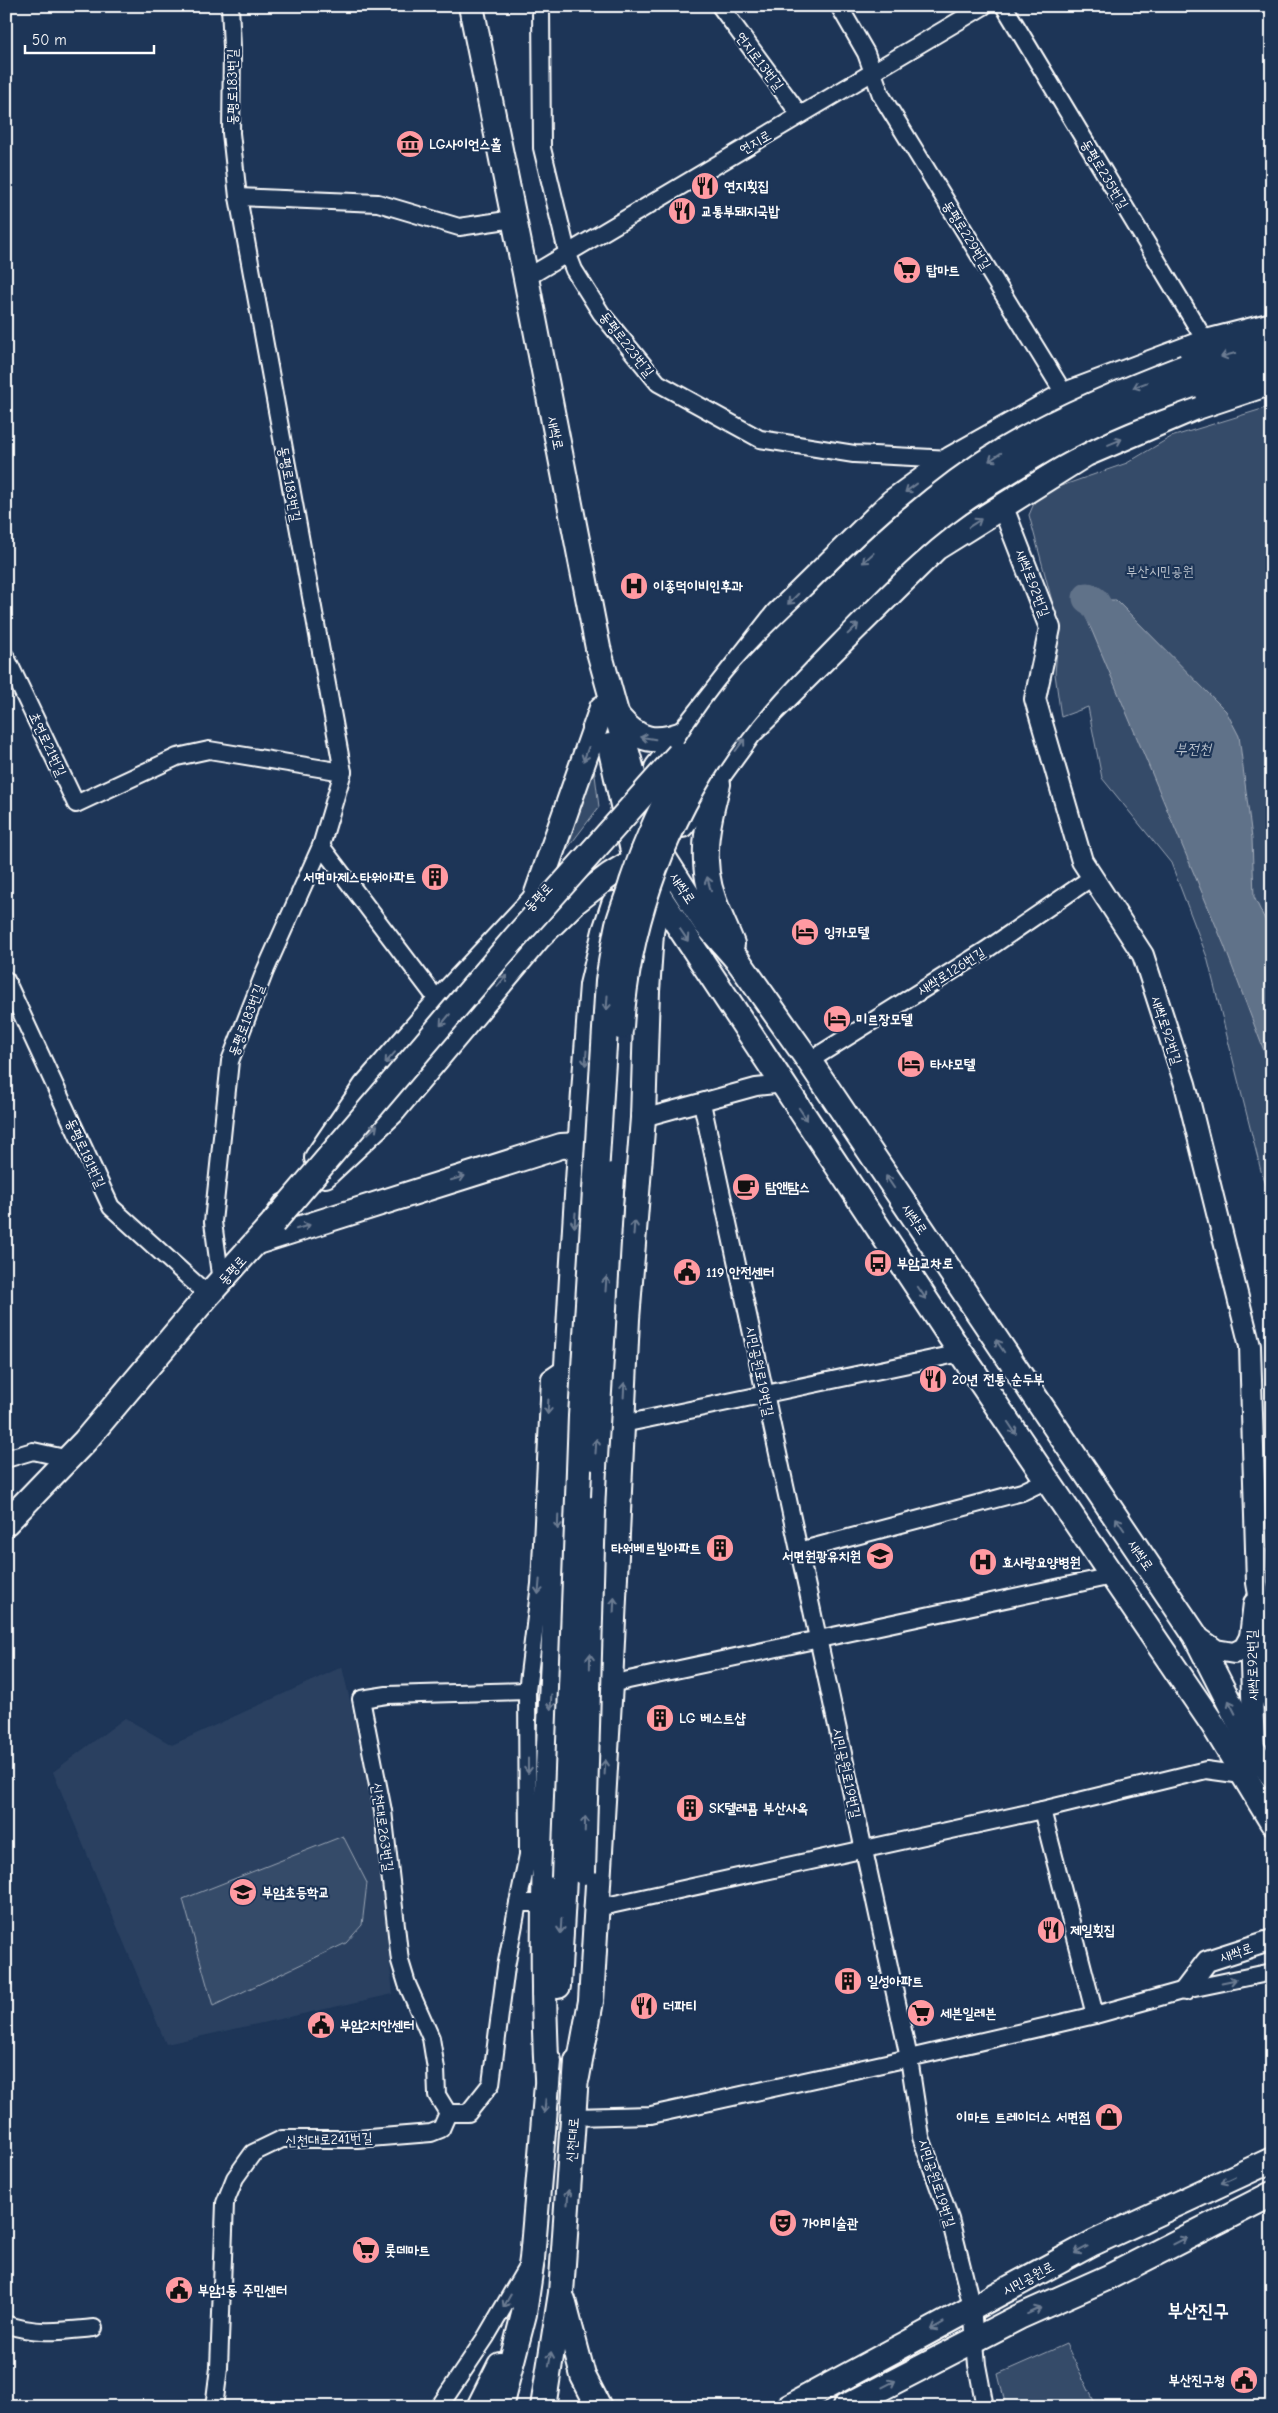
<svg xmlns="http://www.w3.org/2000/svg" width="1278" height="2413" font-family="'Comic Neue','Poor Story',sans-serif">
<rect width="100%" height="100%" fill="#1d3557"/>
<filter id="ink" filterUnits="userSpaceOnUse"><feTurbulence type="fractalNoise" baseFrequency=".02" numOctaves="2"/><feDisplacementMap in="SourceGraphic" scale="10" xChannelSelector="R" yChannelSelector="G"/><feConvolveMatrix kernelMatrix="1 2 1 2 8 2 1 2 1" color-interpolation-filters="sRGB"/></filter>
<g filter="url(#ink)">
<polygon fill="#2a4161" points="342,1667 371,1789 393,1994 166,2044 53,1772 125,1718 172,1745"/>
<g fill="#364b69" stroke="#9aa5b4">
<polygon points="1272,406 1272,1201 1261,1171 1207,957 1171,863 1102,778 1088,707 1061,717 1055,674 1059,627 1029,515 1038,494 1127,463 1171,437"/>
<polygon points="594,767 599,807 564,853 560,851"/>
<polygon points="343,1836 367,1883 362,1925 346,1943 213,2006 183,1899"/>
<polygon points="1066,2344 1097,2407 1006,2407 998,2374"/>
</g>
<polygon fill="#617289" stroke="#a0aab8" points="1101,600 1116,600 1226,711 1239,736 1252,838 1254,897 1272,934 1272,1072 1224,945 1087,619 1088,609"/>
<g fill="none" stroke-linecap="round" stroke-linejoin="round">
<polyline stroke="#617289" stroke-width="31" points="1088,598 1094,602 1115,638"/>
<defs>
<g id="minor">
<polyline points="541,6 542,148 567,252 574,270 601,313 658,383 760,439 854,454 951,459"/>
<polyline points="720,6 800,115"/>
<polyline points="839,6 866,53 881,95 1065,395"/>
<polyline points="1004,6 1206,342"/>
<polyline points="238,197 378,203 459,227 514,219"/>
<polyline points="526,278 984,6"/>
<polyline points="6,657 76,804 177,757 209,750 343,772"/>
<polyline points="321,846 439,1002"/>
<polyline points="6,980 111,1207 208,1295"/>
<polyline points="809,1061 986,950 1091,878"/>
<polyline points="702,1103 909,2058 921,2137 950,2219 972,2307 977,2365 985,2407"/>
<polyline points="643,1118 756,1087 784,1084"/>
<polyline points="221,1282 213,1222 230,1061 265,971 321,846 343,772 238,197 231,133 232,47 230,6"/>
<polyline points="623,1424 961,1353"/>
<polyline points="6,1459 33,1451 69,1459"/>
<polyline points="799,1551 1022,1492 1047,1480"/>
<polyline points="610,1684 1112,1576"/>
<polyline points="1042,1810 1095,2015"/>
<polyline points="518,1903 528,1855 527,1691 540,1584 550,1378 566,1367"/>
<polyline points="597,1908 1042,1810 1206,1770 1242,1775"/>
<polyline points="448,2113 437,2095 436,2069 431,2038 407,1984 400,1961 383,1811 361,1699 387,1695 527,1691"/>
<polyline points="448,2113 468,2113 491,2084 506,1967 518,1903 544,1903"/>
<polyline points="574,2117 651,2115 909,2058 1095,2015 1185,1990 1272,1972"/>
<path d="M 6,2324 C 35,2335 63,2331 94,2328"/>
<polyline points="214,2407 219,2368 225,2203 235,2178 253,2153 282,2139 357,2139 431,2133 441,2129 448,2113"/>
<polyline points="439,2407 486,2337 527,2267"/>
</g>
<g id="tertiary">
<polyline points="1002,505 1050,628 1035,699 1082,861 1143,955 1185,1084 1250,1346 1257,1583 1266,1635 1272,1702"/>
<polyline points="1254,1603 1250,1637 1254,1751"/>
<polyline points="1195,1635 1216,1650 1234,1653 1244,1648 1250,1637"/>
<polyline points="1185,1990 1207,1961 1272,1940"/>
</g>
<g id="secondary">
<polyline points="471,6 526,278 598,648 638,792 664,858 706,924 739,962 809,1061 1195,1635 1254,1751 1272,1775"/>
<polyline points="1185,367 1272,343"/>
<polyline points="1192,385 1272,363"/>
<path d="M 618,717 C 639,742 656,744 685,733"/>
<polyline points="610,746 635,860 961,1353 1214,1726 1272,1822"/>
<polyline points="657,768 778,614 892,502 951,459 1065,395 1206,342 1272,325"/>
<path d="M 718,784 C 707,824 699,861 714,901 C 719,915 726,929 732,944"/>
<polyline points="682,825 749,733 936,548 1086,454 1194,408 1272,382"/>
<polyline points="535,899 602,708"/>
<polyline points="317,1158 366,1086 439,1002 537,897"/>
<polyline points="325,1175 392,1112 538,938 575,902 610,875 635,860 650,859"/>
<polyline points="257,1242 561,1146 580,1145"/>
<polyline points="6,1523 85,1441 208,1295 273,1223 285,1206"/>
<polyline points="558,1986 564,1878"/>
<polyline points="577,2077 591,2001 610,1684 627,1319 643,1118 647,991 651,933 660,876"/>
<path d="M 547,2078 C 539,1931 547,1785 554,1638 C 563,1420 575,1202 592,985 L 605,931 L 614,904"/>
<polyline points="563,2300 583,2376 599,2407"/>
<polyline points="479,2407 500,2365"/>
<polyline points="500,2407 524,2314 532,2259 549,2061"/>
<polyline points="543,2407 561,2293 577,2061"/>
<polyline points="789,2407 1093,2243 1272,2160"/>
<polyline points="845,2407 1019,2317 1109,2277 1272,2194"/>
</g>
</defs>
<use href="#minor" stroke="#fff" stroke-width="20"/>
<use href="#tertiary" stroke="#fff" stroke-width="24"/>
<use href="#secondary" stroke="#fff" stroke-width="28"/>
<use href="#minor" stroke="#1d3557" stroke-width="16"/>
<use href="#tertiary" stroke="#1d3557" stroke-width="20"/>
<use href="#secondary" stroke="#1d3557" stroke-width="24"/>
<defs>
<g id="secondary-bridge">
<path d="M 621,1027 C 627,932 659,837 711,758 C 746,704 792,659 836,614 C 880,569 927,522 980,489 C 1025,461 1071,432 1120,412 C 1144,402 1168,394 1192,385"/>
<polyline points="273,1223 515,938 679,754"/>
<polyline points="595,1458 612,1175"/>
<polyline points="583,1872 593,1509"/>
<path d="M 564,1878 L 581,1416 L 608,981 C 611,962 614,943 618,924 C 622,910 628,896 632,882 C 655,814 688,752 732,696 C 759,661 793,630 824,600 C 879,545 937,491 1004,450 C 1062,416 1123,391 1185,367"/>
</g>
</defs>
<use href="#secondary-bridge" stroke="#fff" stroke-width="28" stroke-linecap="butt"/>
<use href="#secondary-bridge" stroke="#1d3557" stroke-width="24"/>
</g>
<defs><path id="oneway-shaft" d="M-6 0H5M1.5-3L5.5 0L1.5 3" fill="none" stroke-width="1.6" stroke-linecap="round" stroke-linejoin="round" transform="scale(1.25)"/></defs>
<g stroke="#6c7c92">
<use href="#oneway-shaft" transform="translate(1228 355) rotate(165)"/>
<use href="#oneway-shaft" transform="translate(1140 385) rotate(159)"/>
<use href="#oneway-shaft" transform="translate(1115 442) rotate(-23)"/>
<use href="#oneway-shaft" transform="translate(995 457) rotate(146)"/>
<use href="#oneway-shaft" transform="translate(911 488) rotate(144)"/>
<use href="#oneway-shaft" transform="translate(975 523) rotate(-33)"/>
<use href="#oneway-shaft" transform="translate(868 558) rotate(138)"/>
<use href="#oneway-shaft" transform="translate(793 599) rotate(135)"/>
<use href="#oneway-shaft" transform="translate(853 629) rotate(-44)"/>
<use href="#oneway-shaft" transform="translate(648 738) rotate(-171)"/>
<use href="#oneway-shaft" transform="translate(740 745) rotate(-53)"/>
<use href="#oneway-shaft" transform="translate(586 754) rotate(110)"/>
<use href="#oneway-shaft" transform="translate(709 884) rotate(-105)"/>
<use href="#oneway-shaft" transform="translate(684 935) rotate(56)"/>
<use href="#oneway-shaft" transform="translate(502 981) rotate(-50)"/>
<use href="#oneway-shaft" transform="translate(607 1003) rotate(94)"/>
<use href="#oneway-shaft" transform="translate(445 1020) rotate(130)"/>
<use href="#oneway-shaft" transform="translate(390 1058) rotate(131)"/>
<use href="#oneway-shaft" transform="translate(586 1058) rotate(94)"/>
<use href="#oneway-shaft" transform="translate(803 1114) rotate(56)"/>
<use href="#oneway-shaft" transform="translate(372 1130) rotate(-43)"/>
<use href="#oneway-shaft" transform="translate(458 1178) rotate(-17)"/>
<use href="#oneway-shaft" transform="translate(890 1182) rotate(-124)"/>
<use href="#oneway-shaft" transform="translate(575 1220) rotate(94)"/>
<use href="#oneway-shaft" transform="translate(303 1227) rotate(-17)"/>
<use href="#oneway-shaft" transform="translate(634 1228) rotate(-86)"/>
<use href="#oneway-shaft" transform="translate(606 1284) rotate(-86)"/>
<use href="#oneway-shaft" transform="translate(922 1293) rotate(56)"/>
<use href="#oneway-shaft" transform="translate(1000 1346) rotate(-124)"/>
<use href="#oneway-shaft" transform="translate(624 1390) rotate(-87)"/>
<use href="#oneway-shaft" transform="translate(548 1407) rotate(93)"/>
<use href="#oneway-shaft" transform="translate(1012 1428) rotate(56)"/>
<use href="#oneway-shaft" transform="translate(596 1446) rotate(-86)"/>
<use href="#oneway-shaft" transform="translate(558 1522) rotate(92)"/>
<use href="#oneway-shaft" transform="translate(1120 1524) rotate(-124)"/>
<use href="#oneway-shaft" transform="translate(539 1587) rotate(95)"/>
<use href="#oneway-shaft" transform="translate(614 1605) rotate(-87)"/>
<use href="#oneway-shaft" transform="translate(590 1661) rotate(-89)"/>
<use href="#oneway-shaft" transform="translate(551 1702) rotate(92)"/>
<use href="#oneway-shaft" transform="translate(1232 1707) rotate(-117)"/>
<use href="#oneway-shaft" transform="translate(528 1766) rotate(90)"/>
<use href="#oneway-shaft" transform="translate(605 1767) rotate(-87)"/>
<use href="#oneway-shaft" transform="translate(585 1824) rotate(-88)"/>
<use href="#oneway-shaft" transform="translate(561 1926) rotate(93)"/>
<use href="#oneway-shaft" transform="translate(1229 1981) rotate(-12)"/>
<use href="#oneway-shaft" transform="translate(545 2106) rotate(95)"/>
<use href="#oneway-shaft" transform="translate(1228 2180) rotate(155)"/>
<use href="#oneway-shaft" transform="translate(568 2197) rotate(-86)"/>
<use href="#oneway-shaft" transform="translate(1180 2241) rotate(-27)"/>
<use href="#oneway-shaft" transform="translate(1081 2250) rotate(152)"/>
<use href="#oneway-shaft" transform="translate(507 2301) rotate(120)"/>
<use href="#oneway-shaft" transform="translate(1034 2311) rotate(-24)"/>
<use href="#oneway-shaft" transform="translate(937 2326) rotate(151)"/>
<use href="#oneway-shaft" transform="translate(550 2359) rotate(-81)"/>
<use href="#oneway-shaft" transform="translate(889 2384) rotate(-27)"/>
</g>
</g>
<defs>
<symbol id="museum-disc" viewBox="-11 -11 22 22"><circle r="9.5" fill="#ff9aa2" stroke="#1d3557"/><path d="M0-6L6-3V-2H-6V-3ZM-5-1h2V3h-2ZM-1-1h2V3h-2ZM3-1h2V3H3ZM-6 4H6V6H-6Z" fill="#111"/></symbol>
<symbol id="restaurant-disc" viewBox="-11 -11 22 22"><circle r="9.5" fill="#ff9aa2" stroke="#1d3557"/><path d="M-5-6h1v4h1v-4h1v4h1v-4h1v5L-1.5 .5V6h-2V.5L-5-1ZM5-6V6H3V1.5H1.5Q1.5-4 5-6Z" fill="#111"/></symbol>
<symbol id="supermarket-disc" viewBox="-11 -11 22 22"><circle r="9.5" fill="#ff9aa2" stroke="#1d3557"/><path d="M-6-5.5h2.5l.6 2H6L4.5 2H-2.5L-4.4-4H-6ZM-1.5 3.2a1.3 1.3 0 1 0 .1 0ZM3 3.2a1.3 1.3 0 1 0 .1 0Z" fill="#111"/></symbol>
<symbol id="hospital-disc" viewBox="-11 -11 22 22"><circle r="9.5" fill="#ff9aa2" stroke="#1d3557"/><path d="M-5-5h3v3.5h4V-5h3V5h-3V1.5h-4V5h-3Z" fill="#111"/></symbol>
<symbol id="building-disc" viewBox="-11 -11 22 22"><circle r="9.5" fill="#ff9aa2" stroke="#1d3557"/><path d="M-4-6H4V6H1V3H-1V6H-4ZM-2.5-4.3h1.7v1.8h-1.7ZM.8-4.3h1.7v1.8H.8ZM-2.5-1h1.7V.8h-1.7ZM.8-1h1.7V.8H.8Z" fill="#111"/></symbol>
<symbol id="hotel-disc" viewBox="-11 -11 22 22"><circle r="9.5" fill="#ff9aa2" stroke="#1d3557"/><path d="M-6-4.5h1.5V1H6V5H4.5V3h-9V5H-6ZM-4 0a1.8 1.8 0 1 1 3.6 0ZM.5 0V-2.5h3Q6-2.5 6 0Z" fill="#111"/></symbol>
<symbol id="cafe-disc" viewBox="-11 -11 22 22"><circle r="9.5" fill="#ff9aa2" stroke="#1d3557"/><path d="M-5.5-4.5H6V0H3Q3 3.5 0 3.5H-2.5Q-5.5 3.5-5.5 0ZM3-3.2v2h1.7v-2ZM-6 4.5H4V6H-6Z" fill="#111"/></symbol>
<symbol id="bus-disc" viewBox="-11 -11 22 22"><circle r="9.5" fill="#ff9aa2" stroke="#1d3557"/><path d="M-5-6H5V4H4V6H2V4H-2V6H-4V4H-5ZM-3.5-4V0h7V-4ZM-3.5 1.2v1.5H-2V1.2ZM2 1.2v1.5H3.5V1.2Z" fill="#111"/></symbol>
<symbol id="civic-disc" viewBox="-11 -11 22 22"><circle r="9.5" fill="#ff9aa2" stroke="#1d3557"/><path d="M-.6-6.5H3V-4.5H.6V-3L4-1V1h2V6H-6V1h2V-1L-.6-3ZM-1.2 2.5V6h2.4V2.5Z" fill="#111"/></symbol>
<symbol id="school-disc" viewBox="-11 -11 22 22"><circle r="9.5" fill="#ff9aa2" stroke="#1d3557"/><path d="M0-5L7-2L0 1L-7-2ZM-4 1L0 2.5L4 1V4Q0 6-4 4Z" fill="#111"/></symbol>
<symbol id="shop-disc" viewBox="-11 -11 22 22"><circle r="9.5" fill="#ff9aa2" stroke="#1d3557"/><path d="M-5-2.5h2.3a2.7 3.5 0 0 1 5.4 0H5L5.5 6h-11ZM-1.5-2.5h3a1.5 2.3 0 0 0-3 0Z" fill="#111"/></symbol>
<symbol id="theatre-disc" viewBox="-11 -11 22 22"><circle r="9.5" fill="#ff9aa2" stroke="#1d3557"/><path d="M-5-5.5Q0-4 5-5.5V0Q5 5 0 6Q-5 5-5 0ZM-3.3-2.5H-1v1.5H-3.3ZM1-2.5H3.3v1.5H1ZM-2.8 1Q0 5.5 2.8 1Z" fill="#111"/></symbol>
</defs>
<g fill-rule="evenodd">
<use href="#museum-disc" x="394" y="128" width="32" height="32"/>
<use href="#restaurant-disc" x="689" y="170" width="32" height="32"/>
<use href="#restaurant-disc" x="666" y="195" width="32" height="32"/>
<use href="#supermarket-disc" x="891" y="254" width="32" height="32"/>
<use href="#hospital-disc" x="618" y="570" width="32" height="32"/>
<use href="#building-disc" x="419" y="861" width="32" height="32"/>
<use href="#hotel-disc" x="789" y="916" width="32" height="32"/>
<use href="#hotel-disc" x="821" y="1003" width="32" height="32"/>
<use href="#hotel-disc" x="895" y="1048" width="32" height="32"/>
<use href="#cafe-disc" x="730" y="1171" width="32" height="32"/>
<use href="#bus-disc" x="862" y="1247" width="32" height="32"/>
<use href="#civic-disc" x="671" y="1256" width="32" height="32"/>
<use href="#restaurant-disc" x="917" y="1363" width="32" height="32"/>
<use href="#building-disc" x="704" y="1532" width="32" height="32"/>
<use href="#school-disc" x="864" y="1540" width="32" height="32"/>
<use href="#hospital-disc" x="967" y="1546" width="32" height="32"/>
<use href="#building-disc" x="644" y="1702" width="32" height="32"/>
<use href="#building-disc" x="674" y="1792" width="32" height="32"/>
<use href="#school-disc" x="227" y="1876" width="32" height="32"/>
<use href="#restaurant-disc" x="1035" y="1914" width="32" height="32"/>
<use href="#building-disc" x="832" y="1965" width="32" height="32"/>
<use href="#restaurant-disc" x="628" y="1990" width="32" height="32"/>
<use href="#supermarket-disc" x="905" y="1997" width="32" height="32"/>
<use href="#civic-disc" x="305" y="2009" width="32" height="32"/>
<use href="#shop-disc" x="1093" y="2101" width="32" height="32"/>
<use href="#theatre-disc" x="767" y="2207" width="32" height="32"/>
<use href="#supermarket-disc" x="350" y="2234" width="32" height="32"/>
<use href="#civic-disc" x="163" y="2274" width="32" height="32"/>
<use href="#civic-disc" x="1228" y="2364" width="32" height="32"/>
</g>
<g text-anchor="middle" stroke-width="4.5" stroke-linejoin="round" paint-order="stroke">
<g font-size="14" fill="#fff" stroke="#1d3557">
<text transform="translate(760 61) rotate(53)" y="5">연지로13번길</text>
<text transform="translate(232 87) rotate(-90)" y="5">동평로183번길</text>
<text transform="translate(755 142) rotate(-30)" y="5">연지로</text>
<text transform="translate(1105 174) rotate(59)" y="5">동평로235번길</text>
<text transform="translate(967 235) rotate(58)" y="5">동평로229번길</text>
<text transform="translate(627 344) rotate(52)" y="5">동평로223번길</text>
<text transform="translate(556 433) rotate(79)" y="5">새싹로</text>
<text transform="translate(290 484) rotate(80)" y="5">동평로183번길</text>
<text transform="translate(1033 583) rotate(69)" y="5">새싹로92번길</text>
<text transform="translate(48 744) rotate(65)" y="5">초연로21번길</text>
<text transform="translate(683 888) rotate(57)" y="5">새싹로</text>
<text transform="translate(538 897) rotate(-46)" y="5">동평로</text>
<text transform="translate(951 971) rotate(-32)" y="5">새싹로126번길</text>
<text transform="translate(246 1020) rotate(-69)" y="5">동평로183번길</text>
<text transform="translate(1167 1030) rotate(72)" y="5">새싹로92번길</text>
<text transform="translate(86 1153) rotate(65)" y="5">동평로181번길</text>
<text transform="translate(915 1219) rotate(56)" y="5">새싹로</text>
<text transform="translate(232 1270) rotate(-48)" y="5">동평로</text>
<text transform="translate(760 1371) rotate(78)" y="5">시민공원로19번길</text>
<text transform="translate(1141 1555) rotate(56)" y="5">새싹로</text>
<text transform="translate(1252 1665) rotate(-91)" y="5">새싹로92번길</text>
<text transform="translate(847 1773) rotate(78)" y="5">시민공원로19번길</text>
<text transform="translate(383 1827) rotate(82)" y="5">신천대로263번길</text>
<text transform="translate(1236 1952) rotate(-18)" y="5">새싹로</text>
<text transform="translate(329 2139) rotate(-2)" y="5">신천대로241번길</text>
<text transform="translate(572 2140) rotate(-86)" y="5">신천대로</text>
<text transform="translate(937 2183) rotate(72)" y="5">시민공원로19번길</text>
<text transform="translate(1028 2278) rotate(-28)" y="5">시민공원로</text>
</g>
<g font-size="14" font-weight="bold" fill="#fff" stroke="#1d3557" text-anchor="start">
<text x="429" y="149">LG사이언스홀</text>
<text x="724" y="191">연지횟집</text>
<text x="701" y="216">교통부돼지국밥</text>
<text x="926" y="275">탑마트</text>
<text x="653" y="591">이종덕이비인후과</text>
<text x="416" y="882" text-anchor="end">서면마제스타워아파트</text>
<text x="824" y="937">잉카모텔</text>
<text x="856" y="1024">미르장모텔</text>
<text x="930" y="1069">타샤모텔</text>
<text x="765" y="1192">탐앤탐스</text>
<text x="897" y="1268">부암교차로</text>
<text x="706" y="1277">119 안전센터</text>
<text x="952" y="1384">20년 전통 순두부</text>
<text x="701" y="1553" text-anchor="end">타워베르빌아파트</text>
<text x="861" y="1561" text-anchor="end">서면원광유치원</text>
<text x="1002" y="1567">효사랑요양병원</text>
<text x="679" y="1723">LG 베스트샵</text>
<text x="709" y="1813">SK텔레콤 부산사옥</text>
<text x="262" y="1897">부암초등학교</text>
<text x="1070" y="1935">제일횟집</text>
<text x="867" y="1986">일성아파트</text>
<text x="663" y="2011">더파티</text>
<text x="940" y="2018">세븐일레븐</text>
<text x="340" y="2030">부암2치안센터</text>
<text x="1090" y="2122" text-anchor="end">이마트 트레이더스 서면점</text>
<text x="802" y="2228">가야미술관</text>
<text x="385" y="2255">롯데마트</text>
<text x="198" y="2295">부암1동 주민센터</text>
<text x="1225" y="2385" text-anchor="end">부산진구청</text>
</g>
<g font-size="14" fill="#b9c0ca" stroke="#1d3557">
<text x="1160" y="576">부산시민공원</text>
</g>
<g font-size="15" font-style="italic" fill="#b8c0ca" stroke="#1d3557">
<text x="1193" y="754">부전천</text>
</g>
<g font-size="19" font-weight="bold" fill="#fff" stroke="#1d3557">
<text x="1198" y="2317">부산진구</text>
</g>
</g>
<rect width="1278" height="2413" fill="none" stroke="#1d3557" stroke-width="25"/>
<rect x="12" y="12" width="1253" height="2388" fill="none" stroke="#fff" stroke-width="2" filter="url(#ink)"/>
<path d="M25 45v8h129v-8" fill="none" stroke="#ffffff" stroke-width="2.5"/>
<text x="32" y="45" font-size="15" fill="#ffffff" stroke="#1d3557" stroke-width="4" paint-order="stroke">50 m</text>
</svg>
